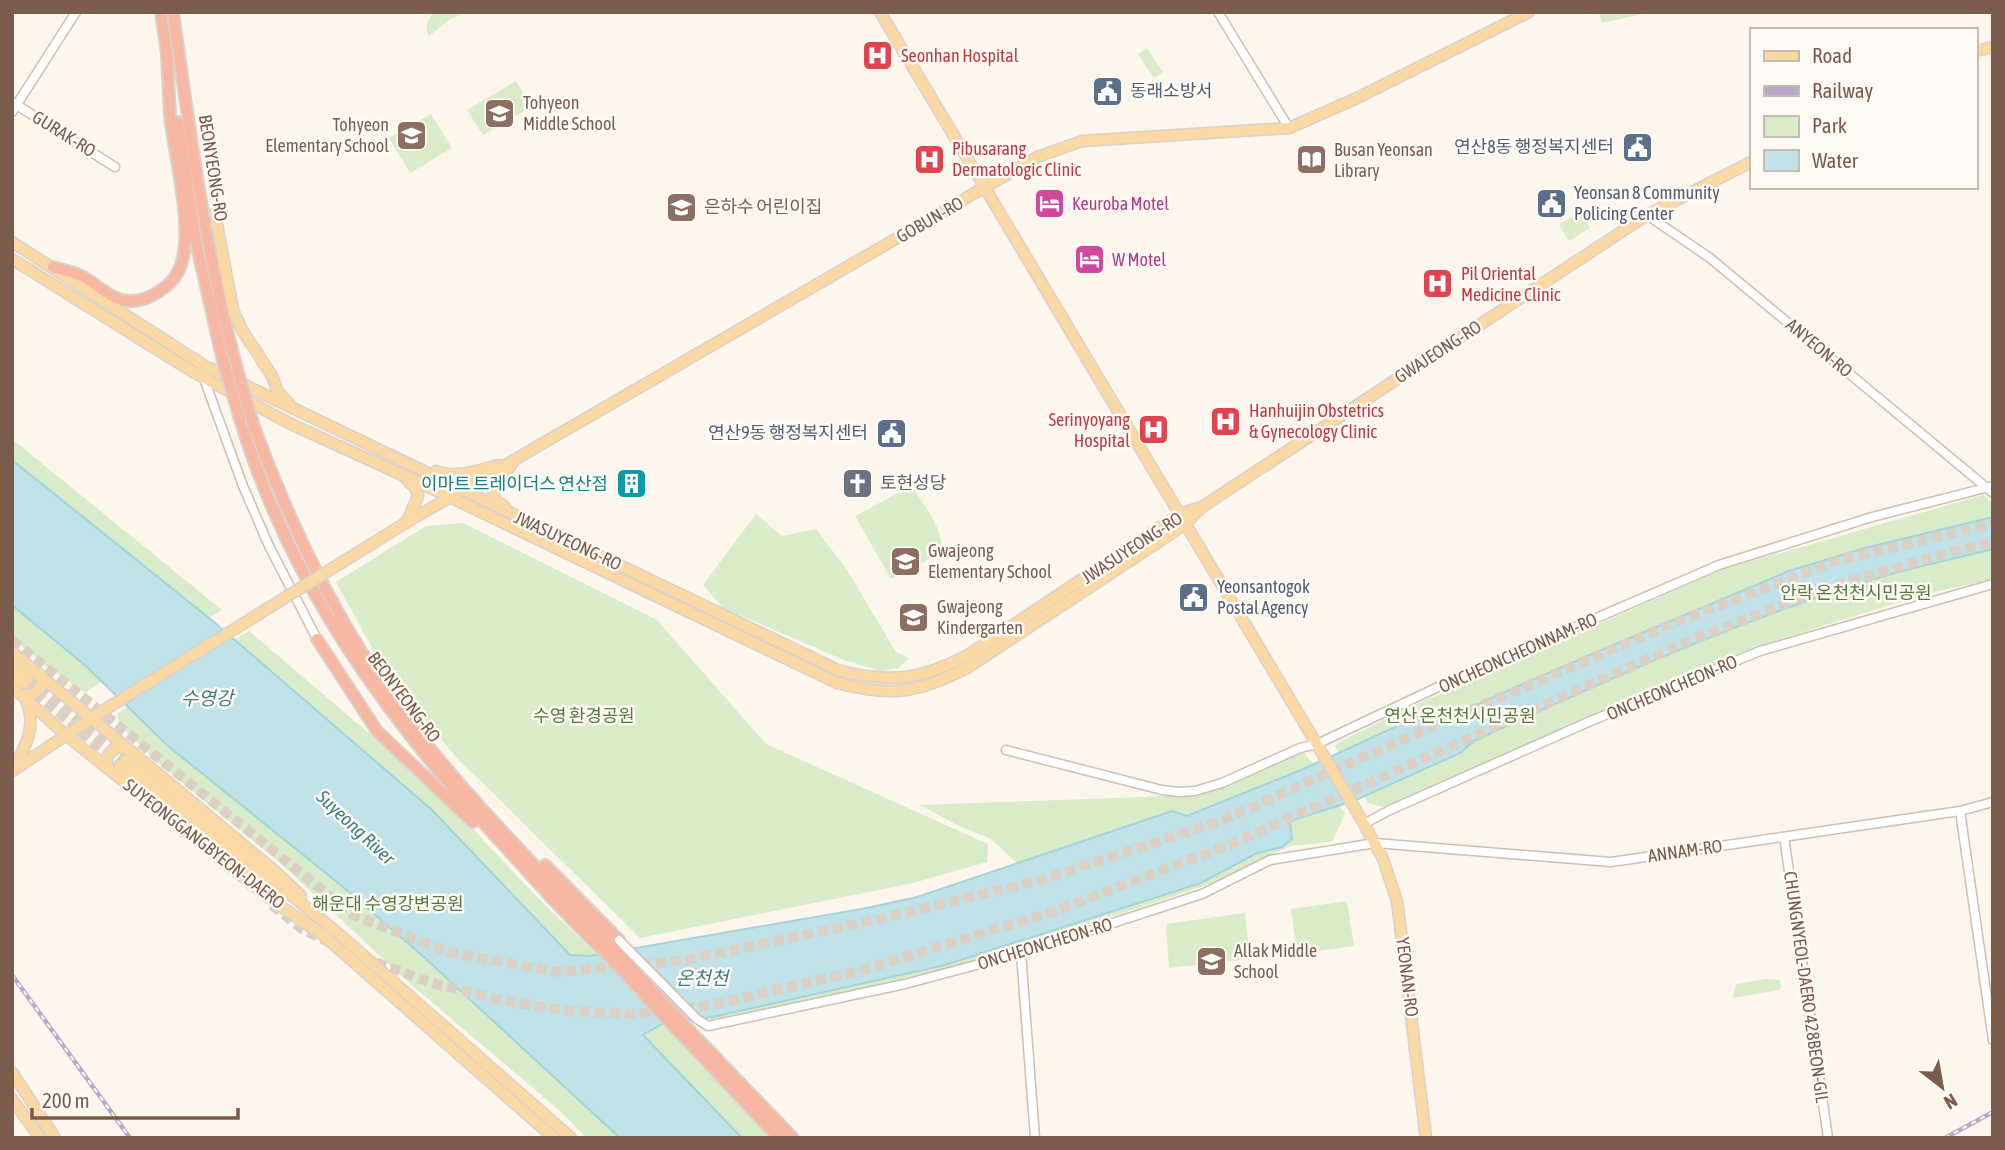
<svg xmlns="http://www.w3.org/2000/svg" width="2005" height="1150" font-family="'Asap Condensed','Noto Sans KR',sans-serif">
<rect width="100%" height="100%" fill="#fdf6ec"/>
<g fill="#d8ecc9">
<path d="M 435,12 L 467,12 L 451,19 L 429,36 C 424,25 427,20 435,12 Z"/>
<polygon points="1599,12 1652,12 1602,23"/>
<polygon points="1147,48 1163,72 1154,78 1138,54"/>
<polygon points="516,81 531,107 483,135 467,110"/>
<polygon points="431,114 452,148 410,173 389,138"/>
<polygon points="1580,212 1590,228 1569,241 1559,225"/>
<polygon points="12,439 222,610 85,692 46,666 12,638"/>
<path d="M 911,486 C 926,507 941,525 943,552 L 891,579 L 855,516 Z"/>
<polygon points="1983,495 1993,503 1993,579 1926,594 1758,646 1675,680 1383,807 1368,803 1335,747 1337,743 1404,710 1721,570"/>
<polygon points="756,514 782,536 816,529 847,570 896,652 909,658 898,668 881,671 844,660 723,608 703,585"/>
<polygon points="463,523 657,620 766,744 988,844 987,862 913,883 640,938 456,757 384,670 336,582 426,526"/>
<polygon points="249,631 439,793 537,897 617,974 770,1138 587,1138 560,1111 408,982 279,862 151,757 120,725 117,714"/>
<polygon points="1302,750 1316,768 1031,876 991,839 957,825 920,805 1197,795"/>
<polygon points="1336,801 1345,814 1332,842 1291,846 1204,886 940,974 715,1022 705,1014"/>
<polygon points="1347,901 1354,946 1297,954 1291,909"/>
<polygon points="1245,913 1250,959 1169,968 1166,924"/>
<polygon points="1766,979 1780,980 1781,987 1779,990 1733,998 1736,984"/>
</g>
<path fill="#bfe3e8" stroke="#a5d3da" stroke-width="2" d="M 12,460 L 214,622 L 432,810 L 570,955 L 590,956 L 867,908 L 917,897 L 1172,811 L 1187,816 L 1301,770 L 1428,712 L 1462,711 L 1585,657 L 1789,571 L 1865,548 L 1993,517 L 1993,549 C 1957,558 1920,566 1884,576 C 1743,618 1608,679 1474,741 L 1460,753 L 1356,800 L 1290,821 L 1292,839 L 1282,847 L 1257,853 L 1201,883 L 945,965 L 713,1017 L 662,1024 L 643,1035 L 742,1138 L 620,1138 L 425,958 L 337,882 L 168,746 L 87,667 L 12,605 Z"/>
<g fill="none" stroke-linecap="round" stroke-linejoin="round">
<g stroke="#dcd0c4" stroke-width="10" stroke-dasharray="10 5" stroke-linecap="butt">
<polyline points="28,678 126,760"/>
<polyline points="24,683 120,765"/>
</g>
<g stroke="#dcd0c4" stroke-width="10" stroke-dasharray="10 5" stroke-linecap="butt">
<polyline points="12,640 353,915 448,952 557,972 685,960 866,922 1041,880 1223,820 1413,735 1676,622 1839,560 1993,524"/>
<polyline points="272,905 302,929 353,954 432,983 504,1001 569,1011 637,1014 712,1005 863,970 1055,911 1231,844 1693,639 1830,587 1957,550 1993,542"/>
</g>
<defs>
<g id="minor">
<polyline points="1218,12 1289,128"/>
<polyline points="12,102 115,167"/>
<polyline points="12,112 76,12"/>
<polyline points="1647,215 1710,258 1993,493"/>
<polyline points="203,376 243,486 269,546 317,639"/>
<polyline points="1006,750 1162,790 1179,792 1195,791 1222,783 1300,748 1317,744 1453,680 1719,565 1872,517 1993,486"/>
<polyline points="1960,811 1993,1040"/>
<polyline points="1364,824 1390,810 1586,723 1760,651 1993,584"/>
<polyline points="1784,837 1828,1138"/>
<polyline points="1021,953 1035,1138"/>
<polyline points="697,1019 708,1026 905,984 1021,953 1202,894 1270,860 1375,843 1611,862 1960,811 1993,802"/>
</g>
<g id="major">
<polyline points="880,12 1322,753"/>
<polyline points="1975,51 1993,47"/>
<polyline points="215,213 233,310 242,330 272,376 278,392 290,405"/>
<path d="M 12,242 L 205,366 L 840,671 C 892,683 920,680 968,655 L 1180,514 L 1198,508"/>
<path d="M 12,259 L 193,372 L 293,425 L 433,489 L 837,683 C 891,697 916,694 967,668 L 1166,537 L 1185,524 L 1202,507 L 1647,215 L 1751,162"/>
<path d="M 436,471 C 457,479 478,470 499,465"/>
<polyline points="505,507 494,499 493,485 504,475 513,462"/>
<polyline points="407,522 1037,157 1082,141 1289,128 1355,99 1529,12"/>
<polyline points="407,522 418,496 416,489 407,480"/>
<polyline points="12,652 277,873 301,896"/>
<polyline points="12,665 28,678"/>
<polyline points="12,674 24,683"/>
<polyline points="12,687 66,735 273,901 323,935 554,1138"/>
<path d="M 22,695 C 35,696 41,690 43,677"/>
<polyline points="126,760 340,935 571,1138"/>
<polyline points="120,765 263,885"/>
<path d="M 107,767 C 106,756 109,752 118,747 L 128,749"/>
<path d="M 14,768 C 26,746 37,725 26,701"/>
<polyline points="12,771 109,707"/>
<polyline points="1360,817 1383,859 1397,901 1426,1138"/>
<polyline points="12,1072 55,1138"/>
<polyline points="12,1099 40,1138"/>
</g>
<g id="highway">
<polyline points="161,12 168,61"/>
<path d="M 173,12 C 190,132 205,252 237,369"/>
<polyline points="178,122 196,242 222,357"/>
<path d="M 53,267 C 61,270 71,271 79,275 C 96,282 111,302 131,301 C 149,301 172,286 179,270 C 196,234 174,155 170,115 C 169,95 168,75 167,56"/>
<path d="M 240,419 C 291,589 392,725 511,853 C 542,887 572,922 606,953"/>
<path d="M 253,424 C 284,509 322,591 371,667 C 435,768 531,861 613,948"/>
<polyline points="317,639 377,731 473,822"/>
<polyline points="545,865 619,940"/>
<polyline points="691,1032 793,1138"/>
<polyline points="681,1034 779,1138"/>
</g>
</defs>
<use href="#minor" stroke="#d1beb0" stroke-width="11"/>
<use href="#major" stroke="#dad1cd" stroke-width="13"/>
<use href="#highway" stroke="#dad1cd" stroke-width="14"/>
<use href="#minor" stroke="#fff" stroke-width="8"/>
<use href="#major" stroke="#fbd9a5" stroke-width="10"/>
<use href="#highway" stroke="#f7b7a3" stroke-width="10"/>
<defs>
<g id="rail">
<polyline points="12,975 130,1138"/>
<polyline points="1945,1138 1993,1112"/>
</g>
</defs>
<use href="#rail" stroke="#b9a8c9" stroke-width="4.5"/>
<use href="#rail" stroke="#fffaf3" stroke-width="2" stroke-dasharray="5" stroke-linecap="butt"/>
<defs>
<polyline id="minor-bridge" points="619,940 697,1019"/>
<g id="major-bridge">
<polyline points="109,707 407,522"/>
<polyline points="1322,753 1360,817"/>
</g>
<g id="highway-bridge">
<polyline points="222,357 240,419"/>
<polyline points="237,369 253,424"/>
<polyline points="613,948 691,1032"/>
<polyline points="606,953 681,1034"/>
</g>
</defs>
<use href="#minor-bridge" stroke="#d1beb0" stroke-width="11" stroke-linecap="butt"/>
<use href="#major-bridge" stroke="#dad1cd" stroke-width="13" stroke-linecap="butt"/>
<use href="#highway-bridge" stroke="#dad1cd" stroke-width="14" stroke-linecap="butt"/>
<use href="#minor-bridge" stroke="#fff" stroke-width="8"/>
<use href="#major-bridge" stroke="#fbd9a5" stroke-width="10"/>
<use href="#highway-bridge" stroke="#f7b7a3" stroke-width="10"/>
</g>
<defs>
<symbol id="hospital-square" viewBox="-11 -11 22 22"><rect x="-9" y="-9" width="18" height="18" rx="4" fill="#e0444e" stroke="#fffaf3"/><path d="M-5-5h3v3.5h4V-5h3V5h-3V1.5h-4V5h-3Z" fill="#fff"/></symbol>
<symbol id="civic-square" viewBox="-11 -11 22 22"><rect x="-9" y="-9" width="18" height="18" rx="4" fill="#5c6f8a" stroke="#fffaf3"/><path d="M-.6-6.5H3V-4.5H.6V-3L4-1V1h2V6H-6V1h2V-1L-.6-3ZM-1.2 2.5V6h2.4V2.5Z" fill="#fff"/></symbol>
<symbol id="school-square" viewBox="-11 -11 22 22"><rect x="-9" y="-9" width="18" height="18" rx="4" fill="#8d6e63" stroke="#fffaf3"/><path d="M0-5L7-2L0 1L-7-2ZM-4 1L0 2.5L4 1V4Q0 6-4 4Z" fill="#fff"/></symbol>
<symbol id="library-square" viewBox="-11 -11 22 22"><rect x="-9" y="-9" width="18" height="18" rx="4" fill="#8d6e63" stroke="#fffaf3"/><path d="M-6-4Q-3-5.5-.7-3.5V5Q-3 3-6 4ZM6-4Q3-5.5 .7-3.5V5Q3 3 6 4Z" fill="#fff"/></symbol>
<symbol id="hotel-square" viewBox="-11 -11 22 22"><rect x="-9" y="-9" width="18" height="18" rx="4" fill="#d1479c" stroke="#fffaf3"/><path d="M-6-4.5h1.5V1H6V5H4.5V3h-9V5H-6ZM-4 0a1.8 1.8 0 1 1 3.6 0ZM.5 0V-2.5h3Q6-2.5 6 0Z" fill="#fff"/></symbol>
<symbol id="church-square" viewBox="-11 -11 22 22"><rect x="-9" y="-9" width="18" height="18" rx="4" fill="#6b7280" stroke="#fffaf3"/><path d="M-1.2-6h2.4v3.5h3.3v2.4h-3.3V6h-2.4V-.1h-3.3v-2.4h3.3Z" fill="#fff"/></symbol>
<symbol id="building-square" viewBox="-11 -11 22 22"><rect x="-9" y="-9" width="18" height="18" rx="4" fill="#0f9aa8" stroke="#fffaf3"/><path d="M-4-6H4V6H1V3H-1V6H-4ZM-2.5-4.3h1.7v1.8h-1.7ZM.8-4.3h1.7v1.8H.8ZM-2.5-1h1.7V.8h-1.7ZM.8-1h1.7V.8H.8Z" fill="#fff"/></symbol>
</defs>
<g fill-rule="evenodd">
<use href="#hospital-square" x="860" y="38" width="35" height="35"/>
<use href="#civic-square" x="1090" y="74" width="35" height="35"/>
<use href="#school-square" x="482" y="96" width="35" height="35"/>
<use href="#school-square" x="394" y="118" width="35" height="35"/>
<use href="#civic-square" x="1620" y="130" width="35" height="35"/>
<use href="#hospital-square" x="912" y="142" width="35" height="35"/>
<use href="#library-square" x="1294" y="142" width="35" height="35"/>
<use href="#civic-square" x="1534" y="186" width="35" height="35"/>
<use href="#hotel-square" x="1032" y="186" width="35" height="35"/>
<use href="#school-square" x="664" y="190" width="35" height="35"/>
<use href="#hotel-square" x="1072" y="242" width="35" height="35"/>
<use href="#hospital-square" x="1420" y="266" width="35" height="35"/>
<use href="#hospital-square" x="1208" y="404" width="35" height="35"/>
<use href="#hospital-square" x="1136" y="412" width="35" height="35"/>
<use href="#civic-square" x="874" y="416" width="35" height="35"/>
<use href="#church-square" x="840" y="466" width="35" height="35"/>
<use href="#building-square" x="614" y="466" width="35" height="35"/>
<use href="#school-square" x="888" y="544" width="35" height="35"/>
<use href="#civic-square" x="1176" y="580" width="35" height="35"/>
<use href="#school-square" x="896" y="600" width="35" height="35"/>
<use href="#school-square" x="1194" y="944" width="35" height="35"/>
</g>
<g text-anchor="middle" stroke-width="5" stroke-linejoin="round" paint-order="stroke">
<g font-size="18" fill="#be3a42" stroke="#fffaf3" text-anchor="start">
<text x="901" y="62">Seonhan Hospital</text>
<text x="952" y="155">Pibusarang<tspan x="952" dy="21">Dermatologic Clinic</tspan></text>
<text x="1461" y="280">Pil Oriental<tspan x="1461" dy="21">Medicine Clinic</tspan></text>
<text x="1249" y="417">Hanhuijin Obstetrics<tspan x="1249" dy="21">&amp; Gynecology Clinic</tspan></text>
<text x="1130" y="426" text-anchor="end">Serinyoyang<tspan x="1130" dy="21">Hospital</tspan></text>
</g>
<g font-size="18" fill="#4e5e75" stroke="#fffaf3" text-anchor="start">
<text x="1130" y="97">동래소방서</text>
<text x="1614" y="153" text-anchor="end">연산8동 행정복지센터</text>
<text x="1574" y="199">Yeonsan 8 Community<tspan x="1574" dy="21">Policing Center</tspan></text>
<text x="868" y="439" text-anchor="end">연산9동 행정복지센터</text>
<text x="1217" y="593">Yeonsantogok<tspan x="1217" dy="21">Postal Agency</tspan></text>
</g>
<g font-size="18" fill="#785e54" stroke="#fffaf3" text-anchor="start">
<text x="523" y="109">Tohyeon<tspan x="523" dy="21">Middle School</tspan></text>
<text x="389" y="131" text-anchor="end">Tohyeon<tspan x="389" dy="21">Elementary School</tspan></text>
<text x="1334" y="156">Busan Yeonsan<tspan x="1334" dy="21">Library</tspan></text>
<text x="704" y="213">은하수 어린이집</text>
<text x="928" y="557">Gwajeong<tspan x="928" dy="21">Elementary School</tspan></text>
<text x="937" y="613">Gwajeong<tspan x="937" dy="21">Kindergarten</tspan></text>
<text x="1234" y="957">Allak Middle<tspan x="1234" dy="21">School</tspan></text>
</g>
<g font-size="18" fill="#7a5c4d" stroke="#fffaf3">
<text transform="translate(64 134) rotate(32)" y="6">GURAK-RO</text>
<text transform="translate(213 168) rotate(81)" y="6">BEONYEONG-RO</text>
<text transform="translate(930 220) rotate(-30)" y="6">GOBUN-RO</text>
<text transform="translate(1819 348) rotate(40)" y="6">ANYEON-RO</text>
<text transform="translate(1438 352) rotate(-33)" y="6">GWAJEONG-RO</text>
<text transform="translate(568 541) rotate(25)" y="6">JWASUYEONG-RO</text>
<text transform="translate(1132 548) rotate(-33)" y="6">JWASUYEONG-RO</text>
<text transform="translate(1518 653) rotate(-24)" y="6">ONCHEONCHEONNAM-RO</text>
<text transform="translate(1672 688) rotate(-23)" y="6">ONCHEONCHEON-RO</text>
<text transform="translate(404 697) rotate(53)" y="6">BEONYEONG-RO</text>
<text transform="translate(204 844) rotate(38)" y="6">SUYEONGGANGBYEON-DAERO</text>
<text transform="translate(1685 851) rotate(-8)" y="6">ANNAM-RO</text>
<text transform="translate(1045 944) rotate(-17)" y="6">ONCHEONCHEON-RO</text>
<text transform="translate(1407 977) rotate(83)" y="6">YEONAN-RO</text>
<text transform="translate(1806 987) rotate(82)" y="6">CHUNGNYEOL-DAERO 428BEON-GIL</text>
</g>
<g font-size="18" fill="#b23c85" stroke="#fffaf3" text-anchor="start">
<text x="1072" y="210">Keuroba Motel</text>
<text x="1112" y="266">W Motel</text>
</g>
<g font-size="18" fill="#5b616d" stroke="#fffaf3" text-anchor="start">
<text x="880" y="489">토현성당</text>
</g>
<g font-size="18" fill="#0d838f" stroke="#fffaf3" text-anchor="end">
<text x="608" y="490">이마트 트레이더스 연산점</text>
</g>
<g font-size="18" fill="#537a41" stroke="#fffaf3">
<text x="1856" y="599">안락 온천천시민공원</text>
<text x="584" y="722">수영 환경공원</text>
<text x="1460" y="722">연산 온천천시민공원</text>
<text x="388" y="910">해운대 수영강변공원</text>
</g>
<g font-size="19" font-style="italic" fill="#437c86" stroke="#fffaf3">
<text x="207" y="705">수영강</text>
<text transform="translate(356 827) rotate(43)" y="7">Suyeong River</text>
<text x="702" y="985">온천천</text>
</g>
</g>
<rect width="2005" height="1150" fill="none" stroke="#7a5c4d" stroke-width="28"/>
<rect x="1750" y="28" width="228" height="161" fill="#fffaf3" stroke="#cabbb1" stroke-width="2"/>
<rect x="1764" y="51" width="35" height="10" fill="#fbd9a5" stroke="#cabbb1" stroke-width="2"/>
<text x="1812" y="63" font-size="21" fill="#7a5c4d">Road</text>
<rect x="1764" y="86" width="35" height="10" fill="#b9a8c9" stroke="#cabbb1" stroke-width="2"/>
<text x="1812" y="98" font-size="21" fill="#7a5c4d">Railway</text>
<rect x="1764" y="116" width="35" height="21" fill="#d8ecc9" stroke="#cabbb1" stroke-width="2"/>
<text x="1812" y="133" font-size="21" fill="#7a5c4d">Park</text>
<rect x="1764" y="150" width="35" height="21" fill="#bfe3e8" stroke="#cabbb1" stroke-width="2"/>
<text x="1812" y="168" font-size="21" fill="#7a5c4d">Water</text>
<g transform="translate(1942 1087) rotate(149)" stroke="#fffaf3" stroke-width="5" paint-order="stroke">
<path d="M0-5L12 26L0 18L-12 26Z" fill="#7a5c4d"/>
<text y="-10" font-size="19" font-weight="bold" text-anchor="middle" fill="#7a5c4d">N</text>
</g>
<path d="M32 1108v10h206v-10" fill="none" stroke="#7a5c4d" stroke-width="3.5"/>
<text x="42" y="1108" font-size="21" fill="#7a5c4d" stroke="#fffaf3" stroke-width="5" paint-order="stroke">200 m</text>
</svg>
